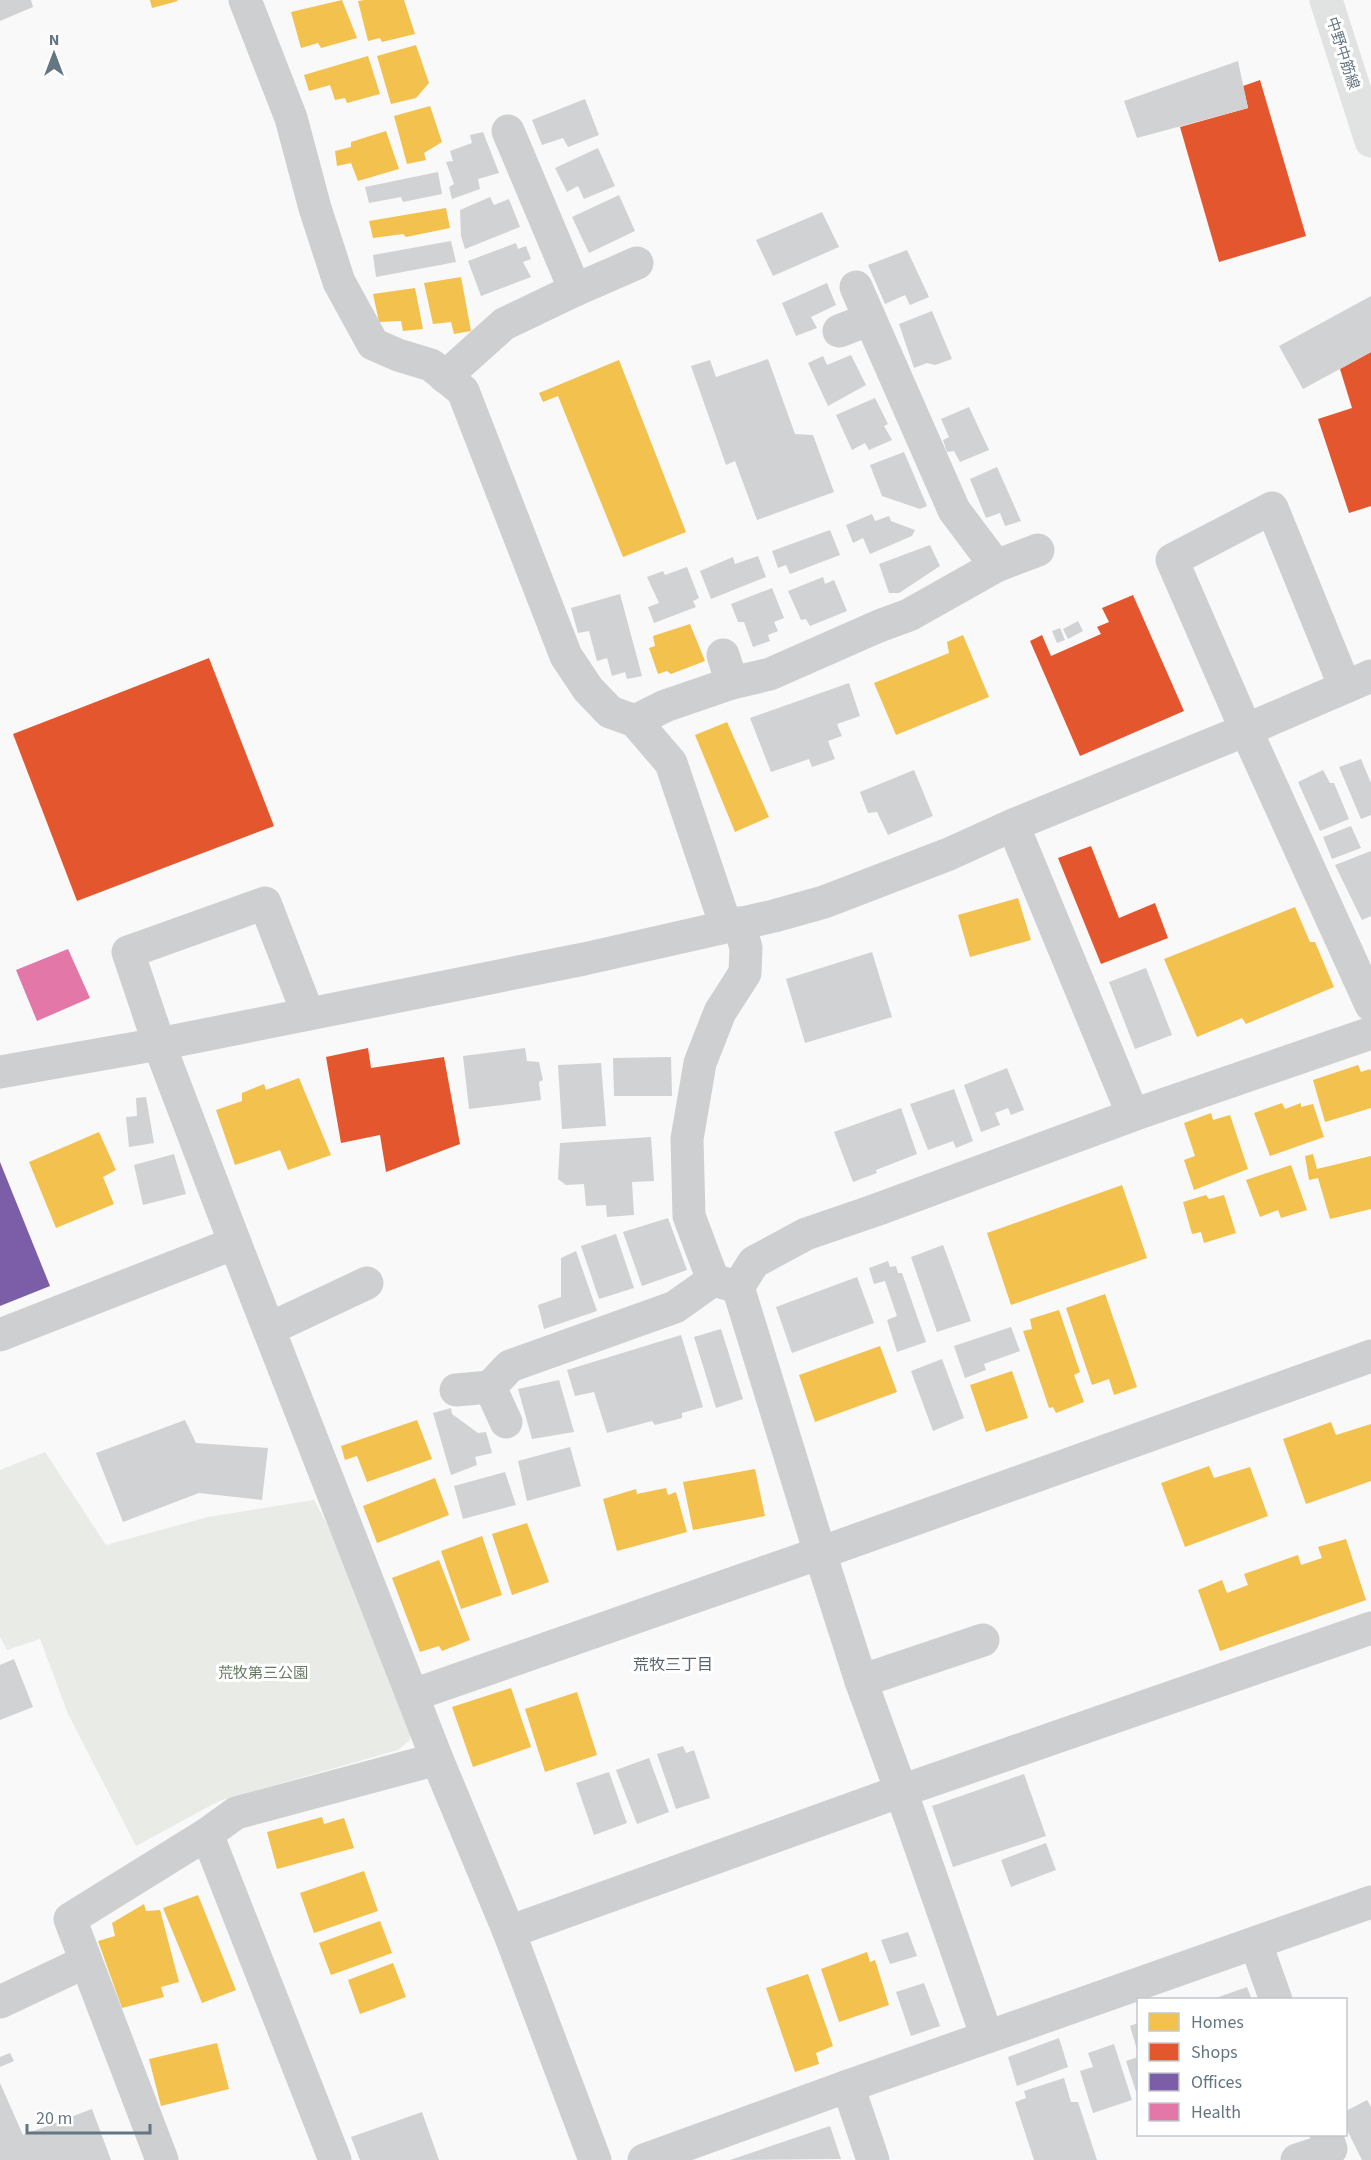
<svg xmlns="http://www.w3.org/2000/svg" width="1371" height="2160" font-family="'Source Sans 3','Noto Sans JP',sans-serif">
<rect width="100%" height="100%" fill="#f9f9f9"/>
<polygon fill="#e8ebe6" points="45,1452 106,1545 208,1517 314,1500 332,1533 411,1722 410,1740 398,1750 219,1801 136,1846 68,1714 40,1639 7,1650 0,1637 0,1470"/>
<g fill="#f2c14e">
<polygon points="150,0 177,0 178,1 152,8"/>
<polygon points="342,0 357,38 321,48 318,43 301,48 291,12"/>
<polygon points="365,0 404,0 415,34 382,42 380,38 368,41 358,1"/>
<polygon points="416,45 429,83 416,98 391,104 377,56"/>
<polygon points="368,56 380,94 347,103 345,98 335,100 330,85 309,91 304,75"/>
<polygon points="430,106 442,142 424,153 426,160 407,164 394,116"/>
<polygon points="386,131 399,169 358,181 351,163 337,166 335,151 351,147 351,142"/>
<polygon points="446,208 450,228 406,237 403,234 373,238 369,221"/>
<polygon points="461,277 471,331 454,334 451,322 433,324 424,283"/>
<polygon points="415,288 423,329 403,331 401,321 379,322 373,294"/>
<polygon points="619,360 686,532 623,557 558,396 543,402 539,393"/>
<polygon points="690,624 705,661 671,674 667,671 658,674 649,648 655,646 653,636"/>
<polygon points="963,635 989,697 896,735 874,683 949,653 947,642"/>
<polygon points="727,722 769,817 735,832 695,735"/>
<polygon points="1018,898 1031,940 970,957 958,915"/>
<polygon points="1295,907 1310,942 1315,942 1334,987 1246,1024 1242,1018 1197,1037 1164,959"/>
<polygon points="1358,1065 1361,1072 1370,1069 1371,1071 1371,1108 1325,1122 1313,1080"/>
<polygon points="299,1078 331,1155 288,1170 280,1150 235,1165 216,1110 242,1101 242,1093 264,1084 266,1090"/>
<polygon points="1282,1103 1285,1109 1301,1103 1301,1107 1313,1104 1324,1137 1270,1156 1254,1113"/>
<polygon points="1211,1113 1213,1120 1230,1115 1248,1169 1194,1190 1184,1160 1195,1156 1184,1123"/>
<polygon points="99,1132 116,1170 103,1177 114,1204 56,1228 29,1162"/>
<polygon points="1313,1154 1317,1169 1371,1156 1371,1209 1330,1219 1318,1178 1309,1180 1305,1156"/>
<polygon points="1291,1165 1307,1210 1281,1218 1278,1210 1260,1217 1246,1180"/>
<polygon points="1122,1185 1147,1258 1011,1305 987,1233"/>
<polygon points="1206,1195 1209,1199 1224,1195 1236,1233 1204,1243 1201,1232 1192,1234 1183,1202"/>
<polygon points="1105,1294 1137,1387 1114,1395 1109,1379 1092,1385 1066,1308"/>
<polygon points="1059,1310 1080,1372 1074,1375 1084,1402 1056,1413 1053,1407 1049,1408 1023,1331 1032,1329 1030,1319"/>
<polygon points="880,1346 897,1392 815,1422 799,1375"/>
<polygon points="1012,1371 1028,1418 986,1432 970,1385"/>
<polygon points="417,1420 432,1459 367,1482 357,1456 345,1460 341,1446"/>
<polygon points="1331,1422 1336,1435 1371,1424 1371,1481 1306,1504 1283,1439"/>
<polygon points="1209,1466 1214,1478 1250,1467 1268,1516 1185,1547 1161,1483"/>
<polygon points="755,1469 765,1516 693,1530 683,1482"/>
<polygon points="435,1478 449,1515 377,1543 363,1506"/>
<polygon points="666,1488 668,1495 676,1492 687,1532 617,1551 603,1499 636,1489 637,1494"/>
<polygon points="527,1523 549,1582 512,1595 492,1534"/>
<polygon points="482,1536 502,1595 461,1609 441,1551"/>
<polygon points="1346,1539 1366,1600 1220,1651 1198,1590 1222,1580 1227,1593 1248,1585 1244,1574 1298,1555 1301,1565 1322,1558 1318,1547"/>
<polygon points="439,1560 470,1640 442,1651 439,1646 420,1652 392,1578"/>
<polygon points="511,1688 531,1747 473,1767 452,1707"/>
<polygon points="577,1692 597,1755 545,1772 525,1709"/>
<polygon points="322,1817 324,1824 344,1818 354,1848 277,1869 267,1832"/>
<polygon points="364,1871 378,1911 314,1933 300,1893"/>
<polygon points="198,1895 236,1990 202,2003 163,1908"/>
<polygon points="144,1904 146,1911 160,1910 179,1982 161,1987 164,1997 122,2008 98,1941 115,1936 112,1923"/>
<polygon points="380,1921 392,1953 331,1975 319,1943"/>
<polygon points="867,1952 870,1962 875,1960 889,2005 839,2022 821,1969"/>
<polygon points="393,1963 406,1997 360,2014 348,1980"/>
<polygon points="808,1974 833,2046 816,2053 819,2064 795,2072 766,1988"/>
<polygon points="217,2043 229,2089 161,2106 149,2059"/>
</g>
<g fill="#e4572e">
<polygon points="1260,80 1306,236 1219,262 1180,127 1248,108 1243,86"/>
<polygon points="1371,352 1371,506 1349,513 1318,419 1352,408 1340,369"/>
<polygon points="1133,595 1184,711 1080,756 1030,641 1042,635 1051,656 1101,634 1097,627 1109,622 1102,608"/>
<polygon points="209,658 274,826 77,901 13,734"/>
<polygon points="1091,846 1119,918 1155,903 1168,938 1101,964 1058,858"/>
<polygon points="368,1048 371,1068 444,1057 460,1144 386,1172 380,1135 341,1143 326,1057"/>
</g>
<polygon fill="#7b5ea7" points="0,1162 50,1286 0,1306"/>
<polygon fill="#e377a8" points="68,949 90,998 37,1021 16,970"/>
<g fill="#d0d2d3">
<polygon points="0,0 31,0 33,7 0,21"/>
<polygon points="1238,61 1248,108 1137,138 1124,101"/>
<polygon points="585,99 599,135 568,147 563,138 542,145 532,120"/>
<polygon points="483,132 499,173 478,179 480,189 452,199 449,187 454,184 446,162 453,161 450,151 472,143 470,135"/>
<polygon points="598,148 615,186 584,199 578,186 567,192 555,168"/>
<polygon points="438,172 442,194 403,202 401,197 369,203 365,187"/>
<polygon points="619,195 635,231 589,253 572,217"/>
<polygon points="490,197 494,205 509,199 520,227 465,249 461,236 460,210"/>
<polygon points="822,212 839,247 773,276 756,240"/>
<polygon points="451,241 456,262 376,277 373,255"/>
<polygon points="516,243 518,249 526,246 531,259 523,262 531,277 481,296 468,261"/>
<polygon points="907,250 929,297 910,305 905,295 885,304 868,265"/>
<polygon points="827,283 836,305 811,317 817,328 796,336 782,303"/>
<polygon points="1371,296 1371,352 1303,389 1279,346"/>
<polygon points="932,311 952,359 935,365 927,363 914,368 899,324"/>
<polygon points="851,355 866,385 828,406 808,363 823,356 827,365"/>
<polygon points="768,359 795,434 813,435 834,492 757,520 735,461 726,465 691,366 710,360 716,377"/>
<polygon points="875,398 888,424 884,426 892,440 869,450 865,443 852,450 836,415"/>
<polygon points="969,407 989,450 960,462 954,451 947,452 943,440 949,437 941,419"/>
<polygon points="904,452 927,506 920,509 882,496 870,465"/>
<polygon points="997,467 1021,521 1005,526 1000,513 986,518 970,479"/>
<polygon points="872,514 875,521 889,516 891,521 915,530 912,536 870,554 863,538 853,543 846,525"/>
<polygon points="830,530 840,555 790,574 786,565 778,568 772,551"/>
<polygon points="930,545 940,566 899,593 889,593 879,564"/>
<polygon points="758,556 766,577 711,599 700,571 733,557 735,564"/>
<polygon points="687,567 699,598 693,601 696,607 654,623 648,607 659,603 647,577 663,571 665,575"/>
<polygon points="823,577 825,584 834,580 847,611 810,626 806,619 801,620 788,591"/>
<polygon points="772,588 784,618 774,622 778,631 768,635 770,641 753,647 744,622 738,622 731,604"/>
<polygon points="620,594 642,676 627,679 625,672 612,676 607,658 597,661 589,631 578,633 571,608"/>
<polygon points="1078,621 1083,631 1068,639 1063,629"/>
<polygon points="1060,628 1065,640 1057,643 1052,631"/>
<polygon points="849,683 860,716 837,724 842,736 828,741 835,759 812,767 809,759 771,772 750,718"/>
<polygon points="1361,759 1371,783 1371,815 1361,819 1339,767"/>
<polygon points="914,770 933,816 888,835 877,812 868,813 860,792"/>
<polygon points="1323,770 1330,783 1334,783 1349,819 1320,831 1298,782"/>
<polygon points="1351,826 1361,848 1332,859 1323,837"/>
<polygon points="1371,851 1371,916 1362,920 1335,865"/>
<polygon points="872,952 892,1017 805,1043 786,979"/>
<polygon points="1146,968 1172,1035 1135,1049 1109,982"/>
<polygon points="525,1048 527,1061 539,1062 543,1080 539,1082 541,1100 469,1109 463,1056"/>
<polygon points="671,1057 672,1096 614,1096 613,1058"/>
<polygon points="601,1063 606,1126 562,1129 558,1065"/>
<polygon points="1007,1068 1024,1110 1011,1115 1008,1108 995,1113 1000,1125 981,1132 964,1085"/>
<polygon points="954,1089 973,1141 956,1148 953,1141 928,1150 910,1104"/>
<polygon points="146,1097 154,1143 129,1147 126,1117 137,1116 136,1098"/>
<polygon points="901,1108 917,1154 876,1170 877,1173 853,1182 834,1132"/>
<polygon points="651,1137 654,1181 632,1182 634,1215 607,1217 606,1205 586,1206 584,1184 566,1185 558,1179 560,1143"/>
<polygon points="174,1154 186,1194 143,1205 134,1165"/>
<polygon points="668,1218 687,1270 642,1286 623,1232"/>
<polygon points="616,1234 634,1288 599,1299 581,1246"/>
<polygon points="943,1245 971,1321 937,1332 911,1257"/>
<polygon points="576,1251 597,1311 544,1329 538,1305 561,1297 561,1258"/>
<polygon points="888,1261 890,1267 896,1266 898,1273 902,1273 926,1342 897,1352 887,1320 897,1316 885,1281 874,1284 869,1268"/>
<polygon points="857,1277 874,1323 792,1353 776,1307"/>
<polygon points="1011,1327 1020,1351 984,1364 986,1370 965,1378 954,1346"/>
<polygon points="721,1329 743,1399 716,1408 694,1337"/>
<polygon points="681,1335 703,1407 682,1413 682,1418 655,1425 652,1421 607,1433 594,1392 575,1396 567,1370"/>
<polygon points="942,1359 964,1418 933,1431 911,1371"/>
<polygon points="559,1380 574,1432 532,1439 518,1389"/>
<polygon points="451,1408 452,1414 478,1433 486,1432 492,1453 475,1457 477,1465 451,1475 433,1413"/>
<polygon points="185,1420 196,1443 268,1448 262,1500 199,1493 123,1522 96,1453"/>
<polygon points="570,1447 581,1486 527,1501 518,1461"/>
<polygon points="505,1472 516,1505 463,1519 454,1486"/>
<polygon points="14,1659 33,1707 0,1720 0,1665"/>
<polygon points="683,1746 686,1753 694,1750 710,1798 676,1809 657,1754"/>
<polygon points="649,1758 669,1812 637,1824 616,1770"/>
<polygon points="609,1772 627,1823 594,1835 576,1783"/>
<polygon points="1024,1774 1046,1836 953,1867 932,1806"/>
<polygon points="1046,1843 1056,1870 1011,1887 1001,1860"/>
<polygon points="908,1932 917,1956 890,1964 881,1940"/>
<polygon points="924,1983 940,2026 911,2036 896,1992"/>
<polygon points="1247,1987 1252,2000 1213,2000 1213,1999"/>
<polygon points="1138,2023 1138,2053 1130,2026"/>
<polygon points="1059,2038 1068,2067 1017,2086 1008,2057"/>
<polygon points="1114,2044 1132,2100 1093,2113 1080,2071 1093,2067 1088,2053"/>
<polygon points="10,2053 14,2061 0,2067 0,2057"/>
<polygon points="1138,2057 1138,2098 1126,2061"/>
<polygon points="1064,2078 1071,2102 1078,2102 1097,2160 1034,2160 1015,2102 1026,2098 1024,2091"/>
<polygon points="0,2083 23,2135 92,2109 111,2160 0,2160"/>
<polygon points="1367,2100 1371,2107 1371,2160 1362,2160 1346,2128 1346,2111"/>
<polygon points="422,2112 439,2160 360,2160 351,2137"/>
<polygon points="830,2126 841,2159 730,2160"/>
</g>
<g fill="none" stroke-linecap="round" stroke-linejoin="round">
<g stroke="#cecfd0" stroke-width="33">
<polyline points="245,0 291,118 315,208 339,282 373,344 398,355 431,365 463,391 566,656 588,689 610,712 635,721 671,763 726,926"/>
<polyline points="575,290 637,263"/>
<polyline points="839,331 870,319"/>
<polyline points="445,377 504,324 575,290 508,131"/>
<polyline points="996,566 1038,550"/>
<polyline points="723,655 732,683"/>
<polyline points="1345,687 1272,508 1172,560 1246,730 1371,1005"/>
<polyline points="635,721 665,706 732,683 770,674 879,626 909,615 996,566 954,510 856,287"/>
<polyline points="1013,825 1133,1115"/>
<polyline points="308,1014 265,903 128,952 159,1044 235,1243 437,1759"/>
<polyline points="1371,1033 1133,1115 876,1210 806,1234 754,1262 738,1287 820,1553 1371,1356"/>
<polyline points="0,1072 159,1044 584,959 774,916 824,902 949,854 1013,825 1246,730 1371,676"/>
<polyline points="713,1280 689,1216 687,1139 700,1063 720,1012 745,973 746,948 739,923"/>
<polyline points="269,1329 367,1283"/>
<polyline points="0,1335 235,1243"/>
<polyline points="456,1390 490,1387"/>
<polyline points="506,1422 490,1387 510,1366 675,1307 713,1280 734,1286"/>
<polyline points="861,1681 983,1640"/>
<polyline points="413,1695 820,1553 861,1681 901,1791 1371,1628"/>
<polyline points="509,1932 595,2160"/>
<polyline points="1256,1944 1276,2000"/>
<polyline points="0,2002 85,1962"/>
<polyline points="848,2086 1371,1902"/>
<polyline points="162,2160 70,1919 207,1834"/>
<polyline points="335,2160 207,1834 236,1813 437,1759 509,1932 901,1791 987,2037"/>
<polyline points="644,2160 848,2086 873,2160"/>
<polyline points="1297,2160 1331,2149 1326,2134"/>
</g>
<polyline stroke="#e1e2e2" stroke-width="33" points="1326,0 1371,141"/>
</g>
<g text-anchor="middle" stroke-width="6" stroke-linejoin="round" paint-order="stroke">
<g font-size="15" fill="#657683" stroke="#fff">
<text transform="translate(1343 53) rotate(72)" y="5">中野中筋線</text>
</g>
<g font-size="15" fill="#687a64" stroke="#fff">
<text x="263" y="1678">荒牧第三公園</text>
</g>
<g font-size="16" fill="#57646e" stroke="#fff">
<text x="673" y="1670">荒牧三丁目</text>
</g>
</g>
<rect x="1137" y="1998" width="210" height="138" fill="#ffffff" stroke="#c1c8cd" stroke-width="1.5"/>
<rect x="1149" y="2013" width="30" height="18" fill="#f2c14e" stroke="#c1c8cd" stroke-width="1.5"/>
<text x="1191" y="2028" font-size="18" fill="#657683">Homes</text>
<rect x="1149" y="2043" width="30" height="18" fill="#e4572e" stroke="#c1c8cd" stroke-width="1.5"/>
<text x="1191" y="2058" font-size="18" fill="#657683">Shops</text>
<rect x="1149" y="2073" width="30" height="18" fill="#7b5ea7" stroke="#c1c8cd" stroke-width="1.5"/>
<text x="1191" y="2088" font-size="18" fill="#657683">Offices</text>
<rect x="1149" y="2103" width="30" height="18" fill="#e377a8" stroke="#c1c8cd" stroke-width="1.5"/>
<text x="1191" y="2118" font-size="18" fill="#657683">Health</text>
<g transform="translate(54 54)" stroke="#ffffff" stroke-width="4.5" paint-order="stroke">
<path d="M0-4.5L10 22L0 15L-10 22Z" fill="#657683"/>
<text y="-9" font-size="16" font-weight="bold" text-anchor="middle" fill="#657683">N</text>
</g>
<path d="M27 2124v9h123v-9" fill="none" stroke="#657683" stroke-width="3"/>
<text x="36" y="2124" font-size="18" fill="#657683" stroke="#ffffff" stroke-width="4.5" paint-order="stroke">20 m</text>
</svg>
